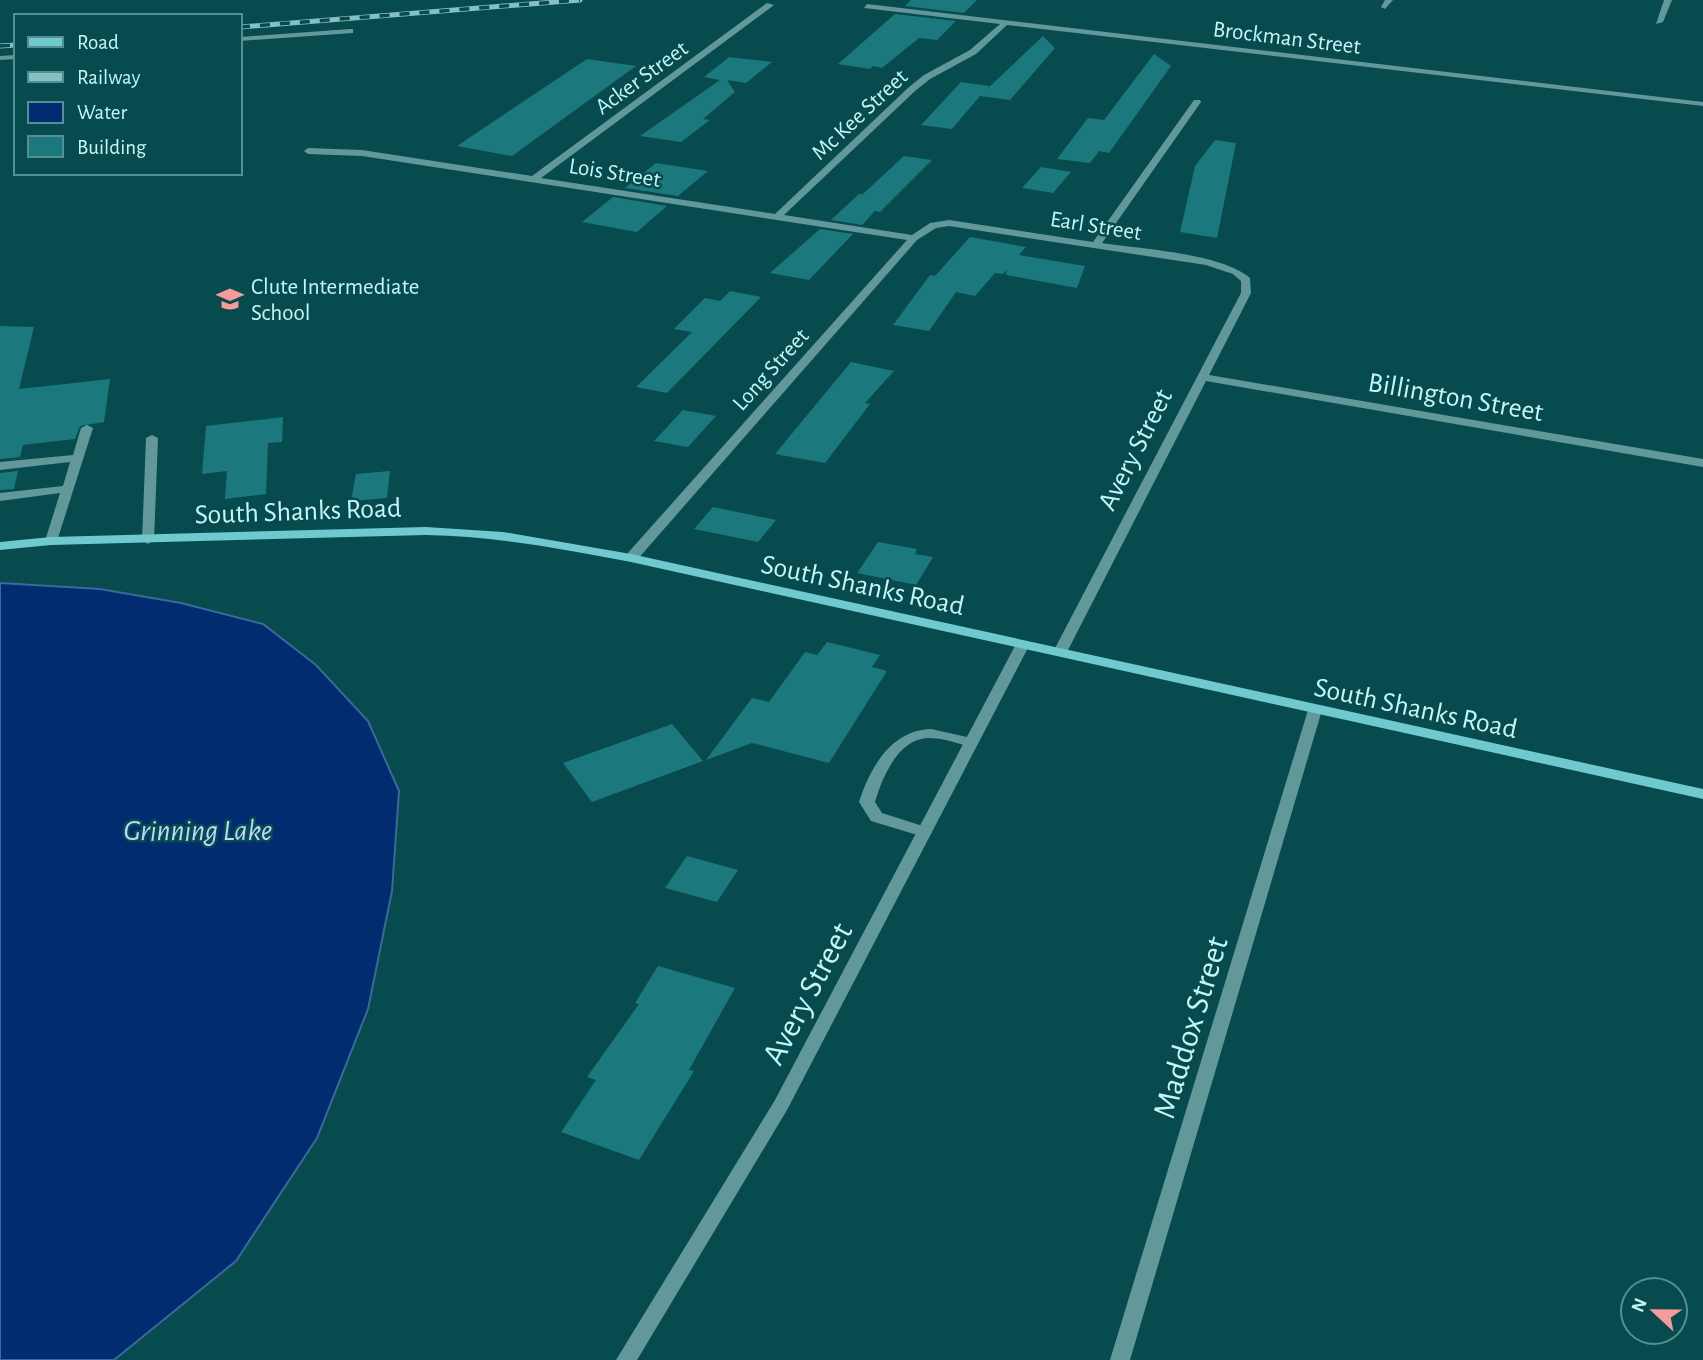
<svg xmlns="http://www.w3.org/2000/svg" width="1703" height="1360" font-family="'Alegreya Sans',sans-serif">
<rect width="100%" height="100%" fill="#074b4f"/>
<polygon fill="#012c70" stroke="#3c6999" stroke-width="2" points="0,583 100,589 181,603 263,624 316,665 368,721 399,791 392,891 368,1009 317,1138 236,1261 114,1360 0,1360"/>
<g fill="#1b787d">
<polygon points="911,0 977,0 964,13 905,6"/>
<polygon points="895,14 956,21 937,40 919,38 882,68 873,66 870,69 838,64"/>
<polygon points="1043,36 1055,48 1010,100 980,96 952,129 921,125 961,82 989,86 987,89"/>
<polygon points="1154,54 1171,66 1109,153 1099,151 1090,163 1057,159 1088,118 1104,120"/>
<polygon points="729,57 772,62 746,83 727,80 735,92 703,119 710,120 681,142 640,136 720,80 704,77"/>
<polygon points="587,59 636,66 512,156 457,146"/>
<polygon points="1215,140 1236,143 1217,238 1180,232 1195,166"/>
<polygon points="904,156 932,160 880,212 875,211 862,225 831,220 859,194 863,194"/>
<polygon points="656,163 708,171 678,196 625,188"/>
<polygon points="1041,167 1071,172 1053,193 1022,188"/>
<polygon points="613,197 667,206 637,232 582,222"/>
<polygon points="820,229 853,234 809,280 770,273"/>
<polygon points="970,237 1026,247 1019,255 1085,266 1077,288 1006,275 1007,270 1003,274 995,273 975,296 956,292 929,331 893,325 930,275 935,276"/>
<polygon points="730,291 761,297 667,393 636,387 692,332 674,329 705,298 720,301"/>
<polygon points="0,326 34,327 19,389 110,379 104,422 80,426 75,439 23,445 20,457 0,459"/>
<polygon points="851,362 894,371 865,403 870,404 825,463 775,454"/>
<polygon points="683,410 716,416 688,447 654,441"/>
<polygon points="283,417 282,442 268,443 266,494 225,499 227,471 202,474 206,426"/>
<polygon points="18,471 14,489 0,490 0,473"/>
<polygon points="390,471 387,498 351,501 356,474"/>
<polygon points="713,507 776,520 758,542 694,529"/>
<polygon points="878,542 917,549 915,554 933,557 916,585 857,573"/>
<polygon points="827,642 880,655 872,667 887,671 829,763 752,743 706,760 752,698 769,702 805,652 817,655"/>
<polygon points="672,724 703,761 592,802 563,763"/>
<polygon points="687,856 738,870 717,902 665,888"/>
<polygon points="658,966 735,988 689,1070 694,1071 639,1160 561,1132 596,1080 587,1077 639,1004 635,1003"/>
</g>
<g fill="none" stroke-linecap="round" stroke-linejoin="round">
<g fill="#63989b" fill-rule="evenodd">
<polygon points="1385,0 1393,0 1385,9 1381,7"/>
<polygon points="1664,0 1672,0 1663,22 1656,24"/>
<polygon points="87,425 93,428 57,541 51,545 47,544 45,541 60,493 0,501 0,493 63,486 70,462 0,470 0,462 73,455 81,428"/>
<polygon points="152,435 158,438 154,540 148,544 142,540 146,438"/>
<path d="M 931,729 L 976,739 L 978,742 L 971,747 C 957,743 943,738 928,738 C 898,739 882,778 875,802 L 882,813 L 929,828 L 932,832 L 929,836 L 924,837 L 871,821 L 859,802 C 870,768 891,730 931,729 Z"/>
</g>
<g fill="#63989b" fill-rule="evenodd">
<path d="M 767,3 L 774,5 L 541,178 L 775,214 L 909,87 L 924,75 L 970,50 L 1000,24 L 864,8 L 867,4 L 1703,102 L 1703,106 L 1007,25 L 976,54 L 930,79 L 915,91 L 784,215 L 912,235 L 930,223 L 949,220 L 1093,242 L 1194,100 L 1200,100 L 1201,102 L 1102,243 C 1140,249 1221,253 1250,278 L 1251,293 L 1209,375 L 1703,459 L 1703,467 L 1206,381 L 1067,652 L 1065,655 L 1055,655 L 1053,652 L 1241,293 L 1241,281 L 1233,274 L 1206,265 L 949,226 L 936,228 L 917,240 L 636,561 L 626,561 L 625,558 L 626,555 L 907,240 L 362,156 L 308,154 L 304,151 L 308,148 L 362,150 L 532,176 Z"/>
<polygon points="350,29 353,29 353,33 240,41 240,37"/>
<polygon points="16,55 16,59 0,60 0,56"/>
<polygon points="1023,640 1030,644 787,1110 637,1360 616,1360 775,1100 1016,644"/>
<polygon points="1315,706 1322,710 1130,1360 1110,1360 1308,710"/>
</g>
<path fill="#70c9cd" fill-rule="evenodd" d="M 426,527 L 503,532 L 631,554 L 1703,789 L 1703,799 L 631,562 C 563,549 495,536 426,535 L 51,545 L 0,550 L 0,542 L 51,537 Z"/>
<defs>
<g id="rail">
<polyline points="240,27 580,0"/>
<polyline points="0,46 16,45"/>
</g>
</defs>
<use href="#rail" stroke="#87bfc2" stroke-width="5"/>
<use href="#rail" stroke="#074b4f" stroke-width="3.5" stroke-dasharray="10" stroke-linecap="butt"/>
</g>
<defs>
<symbol id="school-bare" viewBox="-9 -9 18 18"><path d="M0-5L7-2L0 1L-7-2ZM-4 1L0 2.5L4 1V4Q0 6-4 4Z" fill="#f59b9b" stroke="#074b4f" stroke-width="2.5" paint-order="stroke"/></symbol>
</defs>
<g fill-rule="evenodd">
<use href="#school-bare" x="211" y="280" width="38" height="38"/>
</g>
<g text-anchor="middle" stroke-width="5" stroke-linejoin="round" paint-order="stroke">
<g font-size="23" fill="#c4f6f8" stroke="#074b4f">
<text transform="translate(1287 37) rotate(7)" y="8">Brockman Street</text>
<text transform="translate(641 77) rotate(-36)" y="8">Acker Street</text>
<text transform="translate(859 114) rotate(-43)" y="8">Mc Kee Street</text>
<text transform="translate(615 172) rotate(9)" y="8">Lois Street</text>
<text transform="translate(1096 225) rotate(9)" y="8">Earl Street</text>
<text transform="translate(770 369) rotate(-48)" y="8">Long Street</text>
</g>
<g font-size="23" fill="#c4f6f8" stroke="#074b4f" text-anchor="start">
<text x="251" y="294">Clute Intermediate<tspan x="251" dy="26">School</tspan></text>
</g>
<g font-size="28" fill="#c4f6f8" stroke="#074b4f">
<text transform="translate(1456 396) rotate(10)" y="10">Billington Street</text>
<text transform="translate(1134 449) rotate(-63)" y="10">Avery Street</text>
<text transform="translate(298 510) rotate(-2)" y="10">South Shanks Road</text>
<text transform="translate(863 584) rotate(12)" y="10">South Shanks Road</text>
<text transform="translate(1416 707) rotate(12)" y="10">South Shanks Road</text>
</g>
<g font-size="30" font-style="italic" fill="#bdd6fe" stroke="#074b4f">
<text x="198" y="840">Grinning Lake</text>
</g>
<g font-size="33" fill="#c4f6f8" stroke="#074b4f">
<text transform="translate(806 993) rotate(-62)" y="12">Avery Street</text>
<text transform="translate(1189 1027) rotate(-73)" y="12">Maddox Street</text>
</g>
</g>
<rect x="14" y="14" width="228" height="161" fill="#074b4f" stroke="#538f93" stroke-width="2"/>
<rect x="28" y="37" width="35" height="10" fill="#70c9cd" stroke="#538f93" stroke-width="2"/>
<text x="77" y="49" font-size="21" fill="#c4f6f8">Road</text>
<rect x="28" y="72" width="35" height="10" fill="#87bfc2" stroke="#538f93" stroke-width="2"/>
<text x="77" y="84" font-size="21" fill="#c4f6f8">Railway</text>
<rect x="28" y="102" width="35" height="21" fill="#012c70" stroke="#538f93" stroke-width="2"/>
<text x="77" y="119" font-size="21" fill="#c4f6f8">Water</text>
<rect x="28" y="136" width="35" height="21" fill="#1b787d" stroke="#538f93" stroke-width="2"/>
<text x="77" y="154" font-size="21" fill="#c4f6f8">Building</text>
<g transform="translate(1654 1311) rotate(292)"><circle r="33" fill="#074b4f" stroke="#538f93" stroke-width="2"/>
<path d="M0-5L12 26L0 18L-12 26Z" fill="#f59b9b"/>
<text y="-10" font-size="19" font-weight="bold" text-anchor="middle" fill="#c4f6f8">N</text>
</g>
</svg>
